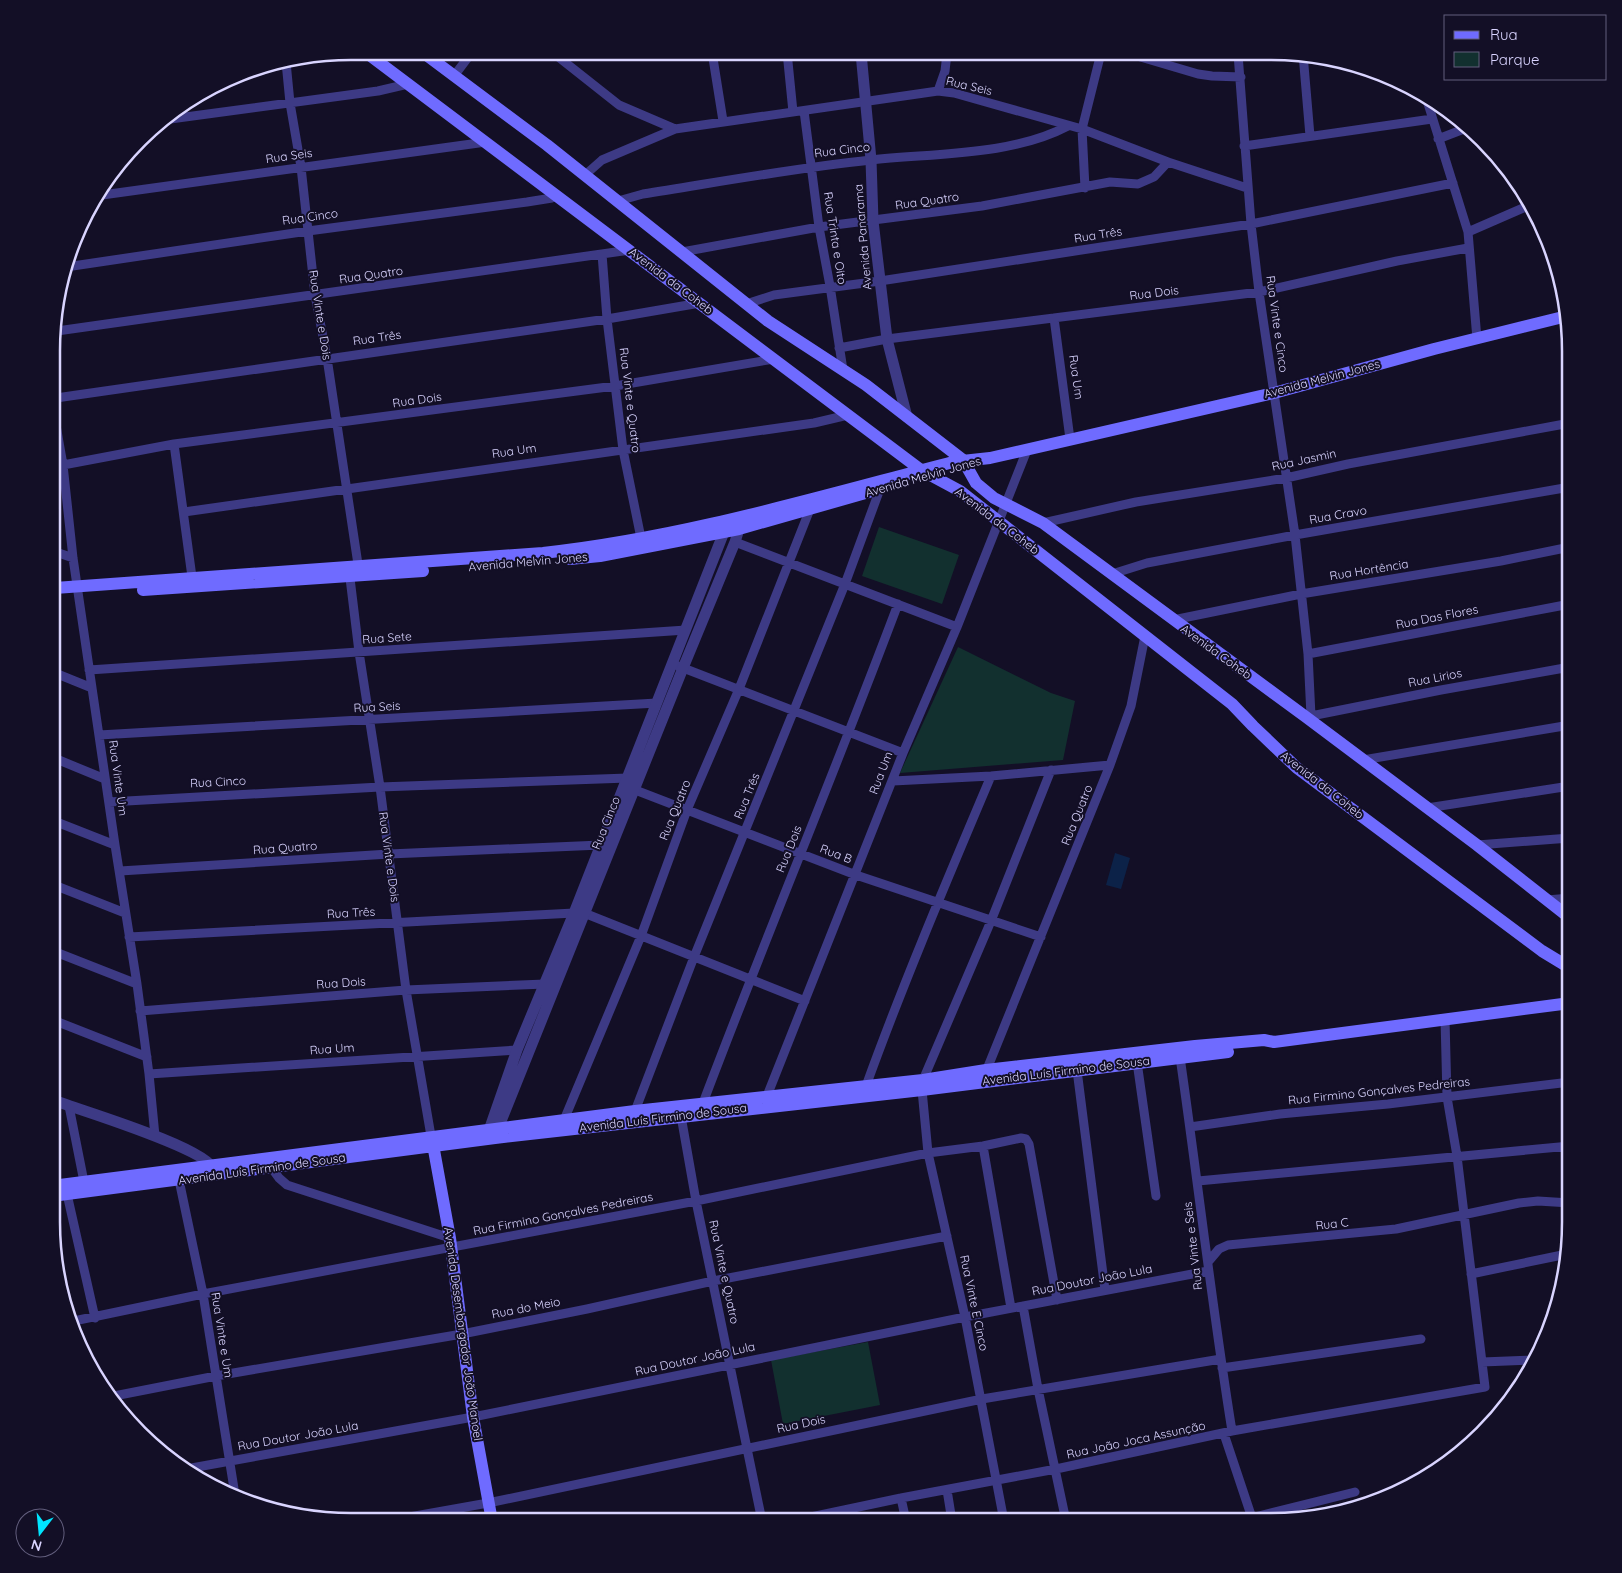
<svg xmlns="http://www.w3.org/2000/svg" width="1622" height="1573" font-family="Quicksand,sans-serif">
<style>
.green{fill:#12302f}
.water{fill:#0c2248}
.lines{fill:none;stroke-linecap:round;stroke-linejoin:round}
.minor{stroke:#3d3a85;stroke-width:9}
.tertiary{stroke:#3d3a85;stroke-width:11}
.secondary{stroke:#6f6bff;stroke-width:12}
.labels{text-anchor:middle;stroke-width:4;stroke-linejoin:round;paint-order:stroke}
.street-label{font-size:12px;fill:#d9d4ff;stroke:#130f26}
.rim{fill:none;stroke:#d9d4ff;stroke-width:2.5}
</style>
<rect width="100%" height="100%" fill="#130f26"/>
<path class="green" d="M879 527 959 555 942 604 862 576Z
M958 647 1051 693 1075 701 1063 760 900 773Z
M868 1342 880 1405 783 1424 771 1360Z"/>
<path class="water" d="M1115 853 1130 858 1121 889 1106 885Z"/>
<g class="lines">
<path class="minor" d="M552 52 619 105 675 129
M712 52 723 121
M787 52 793 112
M1127 53 1198 74 1212 76 1241 77
M1238 54 1251 224 1259 292 1295 535 1308 654 1311 716
M1303 54 1310 136
M286 62 290 103 301 167 315 295 327 358 359 571
M454 76 472 52
M938 91 945 71 947 53
M1425 94 1468 232 1477 339
M804 111 819 227 830 286 843 370
M163 120 378 91 408 84
M1438 139 1464 129
M1244 146 1432 119
M585 175 602 160 675 129 938 91 954 93 1082 129 1168 162 1247 188
M1085 188 1082 129 1101 53
M95 196 486 142
M618 201 643 194C719 182 795 168 871 160 935 153 1011 156 1068 126
M1468 232 1530 205
M682 252 819 227 982 206 1110 182 1138 184 1154 177 1168 162
M602 254 607 319 623 450 642 543
M66 267 308 231 527 202 552 198 556 195
M746 304 774 295 880 281 1251 224 1453 183
M1054 318 1070 439
M57 331 630 250
M839 348 887 339 1259 292 1397 261 1468 248
M56 398 607 319 700 303
M56 425 63 465 73 558 115 845 137 984 149 1074 155 1136
M174 444 192 577
M56 462 63 465 174 444 615 386 774 359
M184 512 814 423 848 415
M1043 523 1136 502 1286 478 1348 464 1570 423
M735 542 957 627
M56 552 73 558
M349 570 359 652 380 787 406 990 431 1136
M1112 574 1147 563 1295 535 1570 487
M1173 620 1301 594 1501 561 1570 547
M1308 654 1570 604
M678 666 903 753
M89 670 686 630
M55 673 92 688
M1306 717 1441 690 1570 667
M99 735 657 703
M54 758 105 779
M1363 760 1570 725
M893 781 991 776 1110 765
M630 788 856 875 1041 937
M109 802 380 787 628 778
M1427 808 1570 786
M54 821 115 845
M1477 845 1570 838
M120 871 389 854 601 845
M54 885 125 913
M1547 900 1570 898
M584 913 805 1001
M129 937 574 913
M53 951 137 984
M140 1011 406 990 545 984
M53 1020 147 1057
M1180 1057C1198 1182 1212 1307 1232 1431
M1137 1062 1156 1196
M1077 1070 1105 1290
M149 1074 517 1050
M985 1074 1110 765 1131 706 1145 636
M923 1080 991 921 1051 770
M866 1086C904 981 948 878 991 776
M922 1090 928 1153 965 1317 1004 1521
M765 1101 903 753 957 627 1027 450
M703 1103C766 936 835 772 898 604
M69 1106 85 1187
M635 1111 694 957 845 584 880 489
M681 1116 696 1201 762 1521
M564 1120 641 936 687 810 739 689 810 509
M1190 1127 1280 1114 1388 1104 1570 1082
M983 1146 1011 1308
M1567 1146 1570 1159
M271 1167 279 1178 287 1185 450 1238
M179 1180 203 1294 235 1495
M1198 1181 1570 1146
M67 1194 95 1318
M1208 1262 1219 1249 1228 1245 1396 1229 1519 1203 1538 1201 1570 1203
M1471 1274 1567 1254
M1023 1306 1038 1389 1066 1521
M69 1322 203 1294 696 1201 928 1153 983 1146 1021 1138 1026 1139 1029 1144 1057 1300
M1482 1362 1533 1360 1538 1358
M1222 1368 1421 1339
M109 1397 216 1376 462 1334 587 1309 713 1281 947 1236
M1224 1434 1253 1521
M186 1469 473 1417 965 1317 1208 1271
M947 1490 952 1521
M901 1498 906 1521
M856 1508 858 1521
M387 1521 488 1503 982 1399 1221 1359
M792 1521 901 1498 1056 1469 1232 1431 1485 1387 1457 1156 1447 1097 1445 1019
M1239 1521 1355 1492"/>
<path class="tertiary" d="M861 53 871 160 873 221 887 339 907 417
M53 1100C79 1110 208 1148 214 1170
M487 1136 517 1050 574 913 724 532V525
M495 1136 683 668 735 542 739 529 738 522"/>
<path class="secondary" d="M364 51 921 470 960 491 1232 704 1253 726 1297 768 1542 951 1570 968
M421 51 547 145 768 321 866 385 963 460 976 483 994 498 1043 523 1306 717 1477 845 1570 918
M570 559 600 556 739 529 869 492
M55 588 543 553C682 538 818 497 953 462L990 458 1274 393 1434 349 1567 316
M143 590 423 571
M432 1139 450 1238 473 1417 492 1521
M52 1186 635 1111 923 1080 986 1070 1195 1046 1264 1040 1274 1042 1570 1003
M52 1196 495 1138 922 1090 1228 1052"/>
</g>
<g class="labels">
<g class="street-label">
<text transform="translate(969 86) rotate(13)" y="4">Rua Seis</text>
<text transform="translate(842 150) rotate(-7)" y="4">Rua Cinco</text>
<text transform="translate(289 156) rotate(-8)" y="4">Rua Seis</text>
<text transform="translate(927 201) rotate(-8)" y="4">Rua Quatro</text>
<text transform="translate(310 217) rotate(-8)" y="4">Rua Cinco</text>
<text transform="translate(1098 235) rotate(-9)" y="4">Rua Três</text>
<text transform="translate(863 237) rotate(-95)" y="4">Avenida Panarama</text>
<text transform="translate(835 238) rotate(81)" y="4">Rua Trinta e Oito</text>
<text transform="translate(371 275) rotate(-8)" y="4">Rua Quatro</text>
<text transform="translate(671 281) rotate(37)" y="4">Avenida da Coheb</text>
<text transform="translate(1154 293) rotate(-7)" y="4">Rua Dois</text>
<text transform="translate(320 315) rotate(81)" y="4">Rua Vinte e Dois</text>
<text transform="translate(1277 324) rotate(82)" y="4">Rua Vinte e Cinco</text>
<text transform="translate(377 338) rotate(-8)" y="4">Rua Três</text>
<text transform="translate(1076 377) rotate(82)" y="4">Rua Um</text>
<text transform="translate(1322 379) rotate(-15)" y="4">Avenida Melvin Jones</text>
<text transform="translate(417 400) rotate(-8)" y="4">Rua Dois</text>
<text transform="translate(630 400) rotate(83)" y="4">Rua Vinte e Quatro</text>
<text transform="translate(514 451) rotate(-8)" y="4">Rua Um</text>
<text transform="translate(1304 460) rotate(-12)" y="4">Rua Jasmin</text>
<text transform="translate(923 477) rotate(-16)" y="4">Avenida Melvin Jones</text>
<text transform="translate(1338 515) rotate(-10)" y="4">Rua Cravo</text>
<text transform="translate(997 521) rotate(37)" y="4">Avenida da Coheb</text>
<text transform="translate(528 562) rotate(-5)" y="4">Avenida Melvin Jones</text>
<text transform="translate(1369 570) rotate(-9)" y="4">Rua Hortência</text>
<text transform="translate(1437 617) rotate(-11)" y="4">Rua Das Flores</text>
<text transform="translate(387 638) rotate(-4)" y="4">Rua Sete</text>
<text transform="translate(1216 652) rotate(36)" y="4">Avenida Coheb</text>
<text transform="translate(1435 678) rotate(-11)" y="4">Rua Lirios</text>
<text transform="translate(377 707) rotate(-3)" y="4">Rua Seis</text>
<text transform="translate(881 773) rotate(-69)" y="4">Rua Um</text>
<text transform="translate(118 778) rotate(82)" y="4">Rua Vinte Um</text>
<text transform="translate(218 782) rotate(-3)" y="4">Rua Cinco</text>
<text transform="translate(1322 785) rotate(38)" y="4">Avenida da Coheb</text>
<text transform="translate(747 796) rotate(-68)" y="4">Rua Três</text>
<text transform="translate(675 810) rotate(-68)" y="4">Rua Quatro</text>
<text transform="translate(1077 815) rotate(-68)" y="4">Rua Quatro</text>
<text transform="translate(606 823) rotate(-68)" y="4">Rua Cinco</text>
<text transform="translate(285 848) rotate(-4)" y="4">Rua Quatro</text>
<text transform="translate(789 849) rotate(-68)" y="4">Rua Dois</text>
<text transform="translate(836 854) rotate(21)" y="4">Rua B</text>
<text transform="translate(389 857) rotate(82)" y="4">Rua Vinte e Dois</text>
<text transform="translate(351 913) rotate(-3)" y="4">Rua Três</text>
<text transform="translate(341 983) rotate(-4)" y="4">Rua Dois</text>
<text transform="translate(332 1049) rotate(-4)" y="4">Rua Um</text>
<text transform="translate(1066 1071) rotate(-7)" y="4">Avenida Luís Firmino de Sousa</text>
<text transform="translate(1379 1091) rotate(-6)" y="4">Rua Firmino Gonçalves Pedreiras</text>
<text transform="translate(663 1118) rotate(-7)" y="4">Avenida Luís Firmino de Sousa</text>
<text transform="translate(262 1169) rotate(-8)" y="4">Avenida Luís Firmino de Sousa</text>
<text transform="translate(563 1214) rotate(-11)" y="4">Rua Firmino Gonçalves Pedreiras</text>
<text transform="translate(1332 1224) rotate(-6)" y="4">Rua C</text>
<text transform="translate(1193 1246) rotate(-97)" y="4">Rua Vinte e Seis</text>
<text transform="translate(724 1272) rotate(78)" y="4">Rua Vinte e Quatro</text>
<text transform="translate(1092 1280) rotate(-11)" y="4">Rua Doutor João Lula</text>
<text transform="translate(974 1303) rotate(78)" y="4">Rua Vinte E Cinco</text>
<text transform="translate(526 1308) rotate(-11)" y="4">Rua do Meio</text>
<text transform="translate(463 1334) rotate(82)" y="4">Avenida Desembargador João Manoel</text>
<text transform="translate(222 1335) rotate(81)" y="4">Rua Vinte e Um</text>
<text transform="translate(695 1359) rotate(-12)" y="4">Rua Doutor João Lula</text>
<text transform="translate(801 1424) rotate(-12)" y="4">Rua Dois</text>
<text transform="translate(298 1436) rotate(-10)" y="4">Rua Doutor João Lula</text>
<text transform="translate(1136 1440) rotate(-12)" y="4">Rua João Joca Assunção</text>
</g>
</g>
<path d="M0 0H1622V1573H0ZM351 60H1271A291 291 0 0 1 1562 351V1222A291 291 0 0 1 1271 1513H351A291 291 0 0 1 60 1222V351A291 291 0 0 1 351 60Z" fill="#130f26" fill-rule="evenodd"/>
<path class="rim" d="M351 60H1271A291 291 0 0 1 1562 351V1222A291 291 0 0 1 1271 1513H351A291 291 0 0 1 60 1222V351A291 291 0 0 1 351 60Z"/>
<rect x="1444" y="15" width="162" height="65" fill="#130f26" stroke="#625e7d"/>
<rect x="1454" y="31" width="25" height="8" fill="#6f6bff" stroke="#625e7d"/>
<text x="1490" y="40" font-size="15" fill="#d9d4ff">Rua</text>
<rect x="1454" y="52" width="25" height="15" fill="#12302f" stroke="#625e7d"/>
<text x="1490" y="65" font-size="15" fill="#d9d4ff">Parque</text>
<g transform="translate(40 1533) rotate(196)"><circle r="24" fill="#130f26" stroke="#625e7d"/>
<path d="M0-4L9 19L0 12L-9 19Z" fill="#00e5ff"/>
<text y="-8" font-size="14" font-weight="bold" text-anchor="middle" fill="#d9d4ff">N</text>
</g>
</svg>
